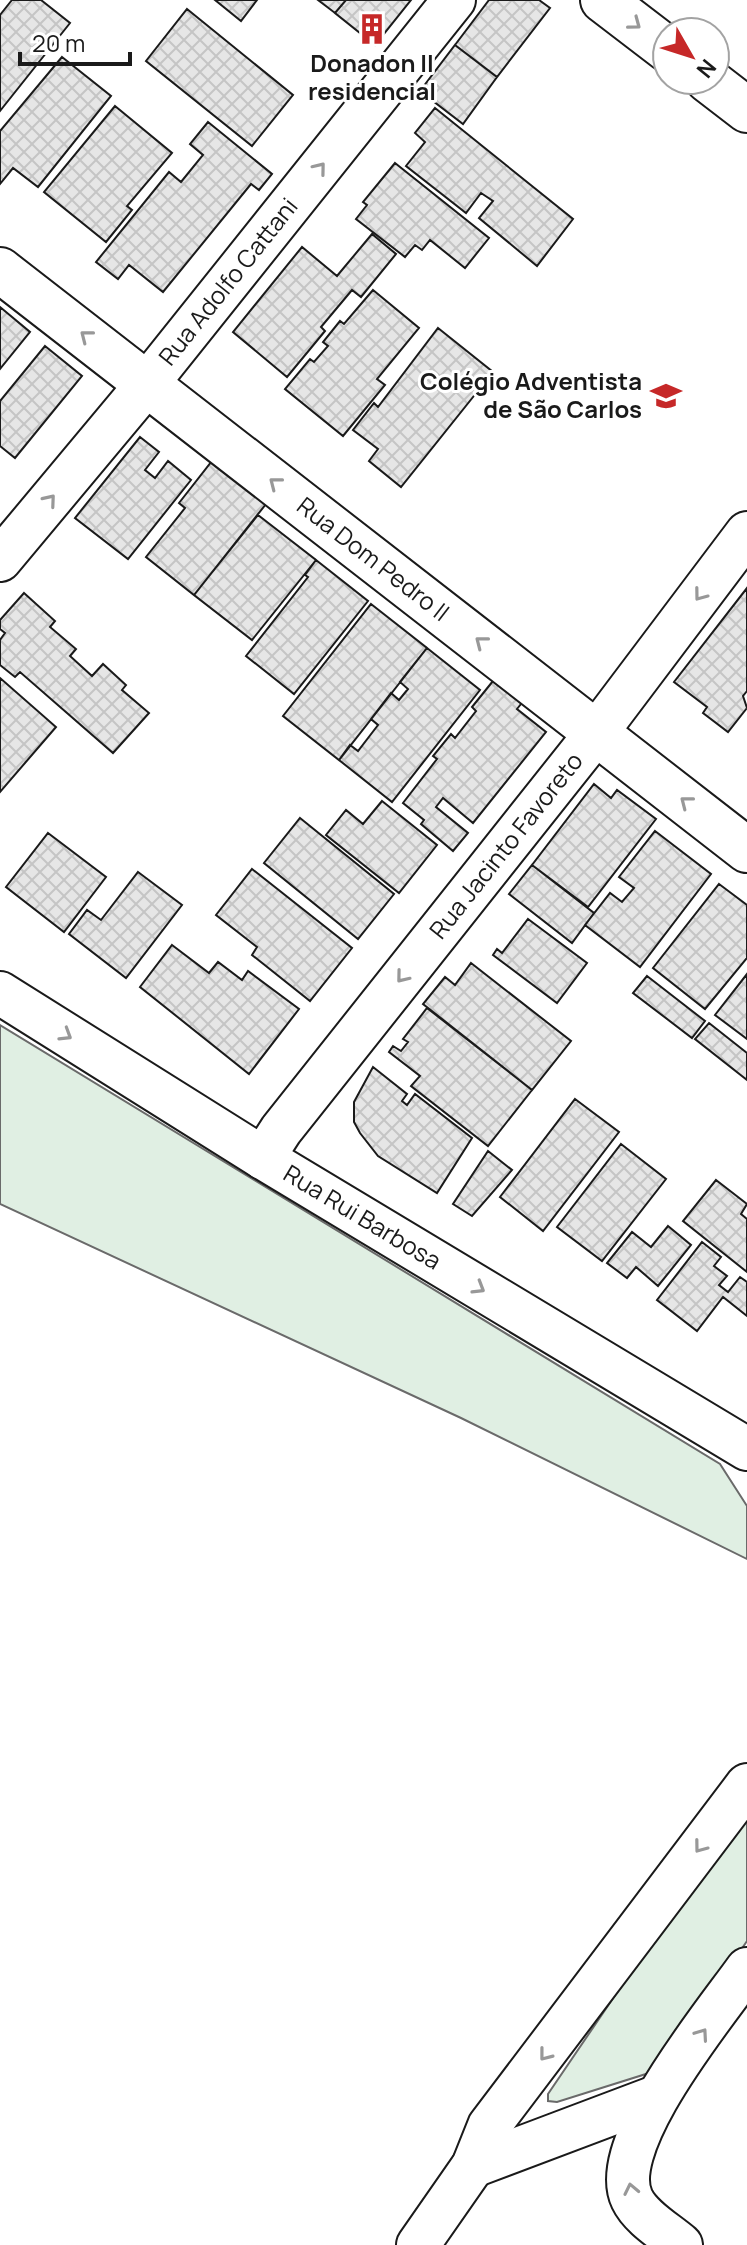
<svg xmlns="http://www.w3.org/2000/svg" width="747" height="2245" font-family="Manrope,sans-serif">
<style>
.green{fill:#e0efe3;stroke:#6a6a6a;stroke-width:2}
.building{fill:url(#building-cross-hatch);stroke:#1a1a1a;stroke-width:2}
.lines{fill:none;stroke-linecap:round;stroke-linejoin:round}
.minor-casing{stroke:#1a1a1a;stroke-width:46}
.major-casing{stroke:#1a1a1a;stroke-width:48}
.minor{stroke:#fff;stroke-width:42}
.major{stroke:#fff;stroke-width:44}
.oneway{stroke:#989898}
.labels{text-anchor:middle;stroke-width:6;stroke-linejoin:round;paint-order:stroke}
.poi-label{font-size:24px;font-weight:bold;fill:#1a1a1a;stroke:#fff}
.street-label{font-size:24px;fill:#1a1a1a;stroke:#fff}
</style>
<defs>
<pattern id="building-cross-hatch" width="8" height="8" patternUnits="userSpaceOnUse" patternTransform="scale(2)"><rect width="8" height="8" fill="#e6e6e6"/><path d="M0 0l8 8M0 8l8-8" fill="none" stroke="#c5c5c5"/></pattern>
</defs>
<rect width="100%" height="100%" fill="#fff"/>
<path class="green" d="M0 1025 720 1464 747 1506V1559L461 1418 0 1204Z
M747 1801V1941L671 2053 649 2073 557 2102 548 2101V2094Z"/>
<path class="building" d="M12 0H41L70 23 0 111V15Z
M215 0H257L241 21Z
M318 0H346L335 13Z
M346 0H411L375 45 335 13Z
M489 0H539L550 8 497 77 455 45Z
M187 9 293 95 252 146 146 61Z
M455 45 497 77 463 124 420 91Z
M62 57 111 96 38 187 13 168 0 184V131Z
M115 106 172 153 127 206 132 210 106 242 44 192Z
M435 108 573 219 537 266 479 218 493 201 481 193 466 213 406 166 425 142 415 133Z
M208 122 272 174 259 190 251 184 163 292 129 265 118 279 96 262 169 172 181 182 203 155 190 144Z
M395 163 489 238 465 268 430 240 422 250 415 245 405 257 356 219 367 205 363 202Z
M372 234 396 254 361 297 352 290 321 327 325 331 287 377 233 332 302 247 337 276Z
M373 290 419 328 377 379 385 385 343 436 285 389 310 359 314 362 328 346 323 342 340 321 344 324Z
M0 307 30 332 0 369Z
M438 328 493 372 401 487 369 461 378 449 353 430 374 403 378 407Z
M45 346 82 376 15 458 0 446V401Z
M140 437 159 452 145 470 155 478 168 461 191 480 128 559 75 518Z
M212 461 266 504 194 595 146 557 185 508 179 503Z
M258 515 316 560 252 640 194 595Z
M316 560 368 601 294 694 246 656 308 577 305 575Z
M747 588V691L743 696 747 708 728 732 703 713 707 707 674 682Z
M24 593 55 621 50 627 76 649 70 656 92 676 103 664 126 685 122 690 149 713 113 753 20 672 15 677 0 665V640L5 633 0 629V620Z
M371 604 427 648 339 760 283 716Z
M427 648 480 690 392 802 339 760 350 745 358 751 378 725 371 719 391 693 399 700 408 689 400 682Z
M497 676 525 699 517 709 546 732 473 823 443 798 436 807 468 833 453 851 421 824 424 820 403 803 437 759 433 756 451 734 455 738 476 711 472 707Z
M0 678 56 727 0 792Z
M594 784 611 798 617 790 656 819 588 907 532 865Z
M382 801 437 845 399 893 326 835 346 810 363 824Z
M300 818 394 894 358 939 264 863Z
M655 831 711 874 640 967 585 925 610 893 622 902 634 888 619 877Z
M48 833 106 877 64 932 6 887Z
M532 865 594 913 572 943 509 894Z
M252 869 352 948 310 1001 252 955 257 947 216 915Z
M138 872 182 905 126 978 69 934 87 910 101 920Z
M719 884 747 905V958L705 1009 653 968Z
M528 919 587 963 557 1003 493 955 497 949 502 953Z
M172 945 209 973 218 962 242 980 248 971 299 1009 249 1074 140 987Z
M471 963 571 1041 532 1090 423 1004 445 977 455 985Z
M747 974V1039L715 1015Z
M647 976 705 1021 692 1038 633 993Z
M427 1008 532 1090 488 1146 411 1086 420 1076 389 1052 393 1046 401 1051 408 1042 403 1039Z
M709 1023 747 1053V1080L695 1039Z
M373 1067 407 1094 402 1101 407 1105 415 1094 472 1138 437 1193 378 1156 360 1133 354 1122V1102Z
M575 1099 619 1132 543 1231 500 1197Z
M621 1144 666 1179 602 1261 557 1227Z
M488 1151 512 1170 472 1216 453 1204Z
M716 1180 747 1204 741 1214 747 1219V1272L683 1221Z
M668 1226 691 1245 658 1286 636 1267 627 1278 607 1263 632 1232 651 1247Z
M702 1242 721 1257 714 1266 727 1276 719 1285 728 1292 740 1277 747 1282V1316L723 1297 697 1331 657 1300Z"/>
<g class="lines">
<defs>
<g id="minor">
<path id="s1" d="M0 560 147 384 454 0"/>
<path id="s2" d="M0 993 263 1158 747 1449"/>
<path id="s3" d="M263 1158 281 1130 597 732 747 533"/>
<path d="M473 2166 656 2097"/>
<path d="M418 2245 473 2166 489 2126 747 1785"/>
<path d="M681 2245C666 2232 641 2218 632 2199 606 2145 715 2014 747 1969"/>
</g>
<g id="major">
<path d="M603 0 667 49"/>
<path d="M708 80 747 110"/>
<path id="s4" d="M0 270 747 850"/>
</g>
</defs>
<use href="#minor" class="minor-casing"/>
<use href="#major" class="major-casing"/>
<use href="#minor" class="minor"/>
<use href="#major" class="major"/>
</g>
<defs><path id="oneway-chevron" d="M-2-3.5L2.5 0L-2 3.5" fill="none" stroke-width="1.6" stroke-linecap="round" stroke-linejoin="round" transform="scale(2)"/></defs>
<g class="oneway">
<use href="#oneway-chevron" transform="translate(635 24) rotate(37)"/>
<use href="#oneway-chevron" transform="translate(320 168) rotate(-51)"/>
<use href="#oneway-chevron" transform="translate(86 336) rotate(-142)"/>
<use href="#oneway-chevron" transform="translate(275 483) rotate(-142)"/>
<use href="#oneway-chevron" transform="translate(50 500) rotate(-50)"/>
<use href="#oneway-chevron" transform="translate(700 595) rotate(127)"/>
<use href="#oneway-chevron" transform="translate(481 642) rotate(-142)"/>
<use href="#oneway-chevron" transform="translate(686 802) rotate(-142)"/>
<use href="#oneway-chevron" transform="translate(402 977) rotate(129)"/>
<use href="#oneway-chevron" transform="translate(66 1035) rotate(32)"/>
<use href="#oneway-chevron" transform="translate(479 1288) rotate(31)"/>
<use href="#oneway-chevron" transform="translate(700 1847) rotate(127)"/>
<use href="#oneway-chevron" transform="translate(702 2034) rotate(-55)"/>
<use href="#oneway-chevron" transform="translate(545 2055) rotate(128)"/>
<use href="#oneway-chevron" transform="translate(631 2189) rotate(-102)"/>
</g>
<defs>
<symbol id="building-bare" viewBox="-9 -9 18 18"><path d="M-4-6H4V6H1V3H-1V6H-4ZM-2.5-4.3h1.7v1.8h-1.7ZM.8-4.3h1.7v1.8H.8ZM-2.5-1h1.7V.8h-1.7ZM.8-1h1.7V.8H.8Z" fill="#c62828" stroke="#fff" stroke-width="2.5" paint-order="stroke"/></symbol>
<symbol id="school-bare" viewBox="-9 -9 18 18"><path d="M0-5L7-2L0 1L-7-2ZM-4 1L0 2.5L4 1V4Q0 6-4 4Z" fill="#c62828" stroke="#fff" stroke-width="2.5" paint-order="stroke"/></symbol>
</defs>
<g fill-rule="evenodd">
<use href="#building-bare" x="350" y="7" width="44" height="44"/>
<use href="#school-bare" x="644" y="374" width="44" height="44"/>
</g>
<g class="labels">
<g class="poi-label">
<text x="372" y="72">Donadon II<tspan x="372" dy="28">residencial</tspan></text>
<text x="642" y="390" text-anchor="end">Colégio Adventista<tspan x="642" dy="28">de São Carlos</tspan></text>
</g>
<g class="street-label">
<text dy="8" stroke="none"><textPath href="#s1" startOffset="360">Rua Adolfo Cattani</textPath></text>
<text dy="8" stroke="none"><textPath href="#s4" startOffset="472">Rua Dom Pedro II</textPath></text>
<text dy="8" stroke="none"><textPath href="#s3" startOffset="396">Rua Jacinto Favoreto</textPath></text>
<text dy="8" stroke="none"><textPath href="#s2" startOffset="426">Rua Rui Barbosa</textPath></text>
</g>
</g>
<g transform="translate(691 56) rotate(129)"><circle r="38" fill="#ffffff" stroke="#a3a3a3" stroke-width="2"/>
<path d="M0-6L14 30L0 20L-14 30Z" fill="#c62828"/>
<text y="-12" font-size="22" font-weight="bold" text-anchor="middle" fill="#1a1a1a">N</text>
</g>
<path d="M20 52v12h110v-12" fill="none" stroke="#1a1a1a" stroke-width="4"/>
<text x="32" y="52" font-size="24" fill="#1a1a1a" stroke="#ffffff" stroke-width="6" paint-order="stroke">20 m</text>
</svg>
